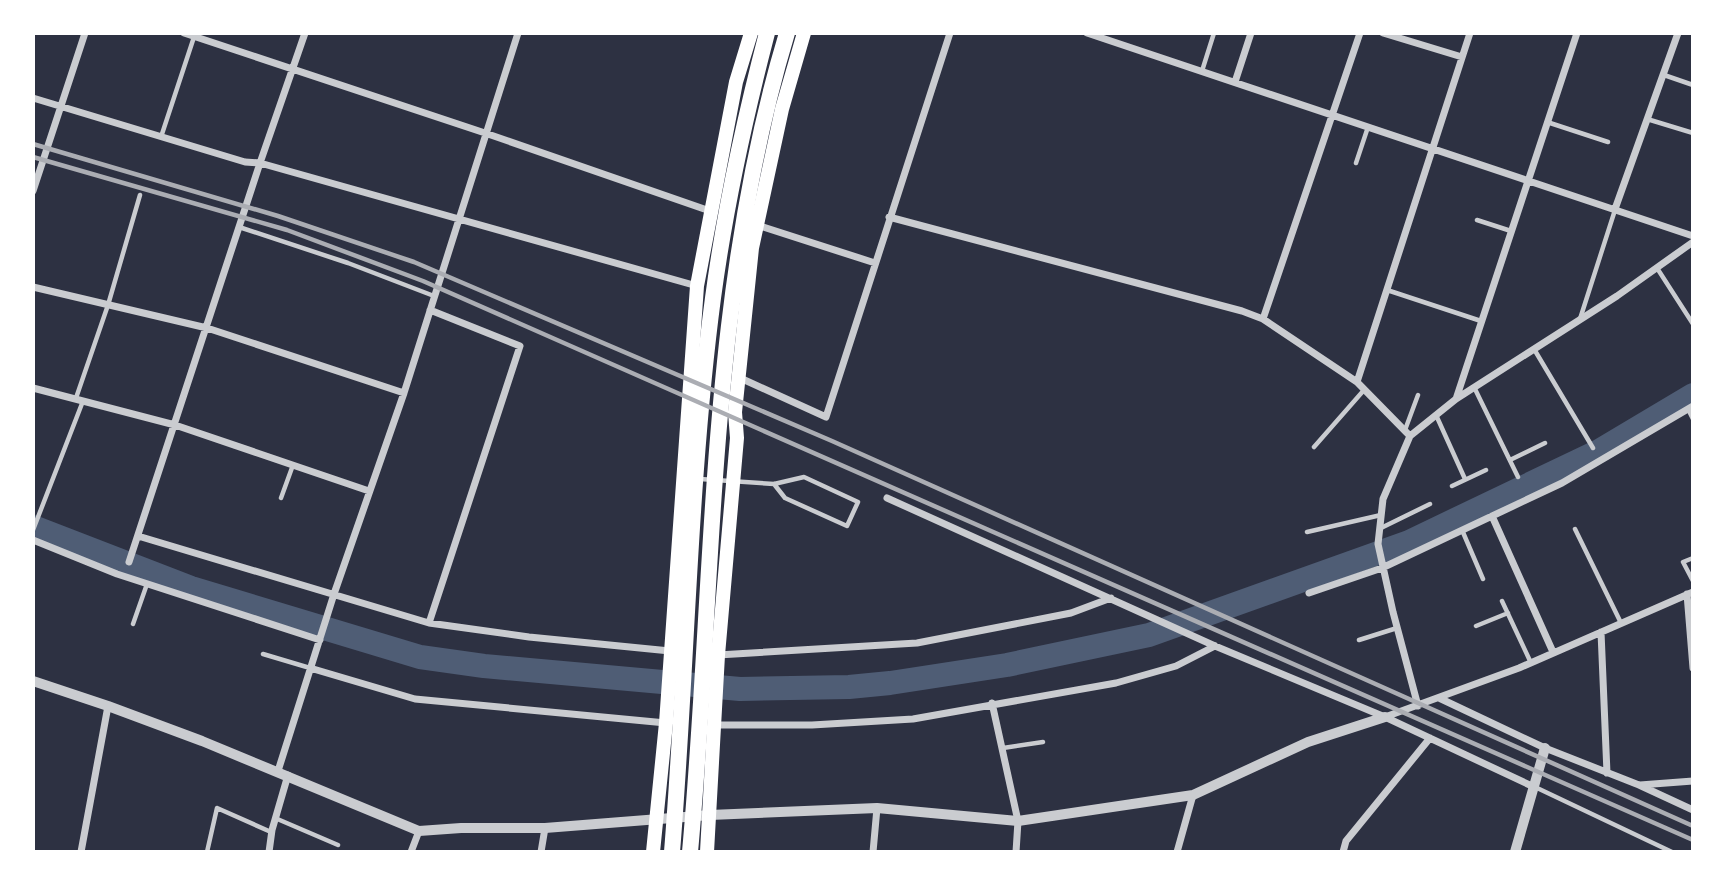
<svg xmlns="http://www.w3.org/2000/svg" width="1726" height="885" font-family="'Exo 2',sans-serif">
<style>
.lines{fill:none;stroke-linecap:round;stroke-linejoin:round}
.river{stroke:#4f5d75;stroke-width:24}
.service{stroke:#caccd0;stroke-width:4.5}
.minor{stroke:#caccd0;stroke-width:7}
.tertiary{stroke:#caccd0;stroke-width:10}
.trunk{stroke:#fff;stroke-width:14}
.motorway{stroke:#fff;stroke-width:16}
.rail{stroke:#abadb3;stroke-width:4.5}
</style>
<rect width="100%" height="100%" fill="#2d3142"/>
<g class="lines">
<path class="river" d="M33 527 191 588 420 657 484 666 740 689 849 687 890 683 1007 665 1149 635 1409 542 1599 451 1693 395"/>
<path class="service" d="M1202 71 1214 33
M1664 75 1693 85
M1647 119 1693 133
M1547 122 1608 142
M161 137 194 37
M1356 163 1368 127
M1477 220 1511 231
M239 227 348 263 434 296
M1657 268 1693 324
M1387 290 1481 321
M1580 319 1615 210
M1534 349 1593 448
M1474 387 1518 477
M76 398 108 305 140 195
M1688 409 1693 419
M1436 415 1465 479
M1405 430 1418 395
M1314 447 1364 390
M1510 460 1545 443
M700 479 774 484 804 477 858 502 847 526 785 498 774 484
M1452 486 1486 470
M281 498 293 465
M1381 528 1430 504
M1575 529 1621 623
M33 530 83 401
M1462 530 1483 579
M1307 532 1381 515
M1693 558 1683 562 1693 581
M1502 601 1531 663
M133 624 147 584
M1476 626 1508 613
M1359 640 1397 628
M263 654 310 668
M1003 748 1043 742
M1535 787 1672 852
M275 818 338 845
M207 852 217 808 271 832"/>
<path class="minor" d="M184 33 485 133 710 211
M1087 33 1693 236
M1383 33 1462 57
M1235 82 1251 33
M33 98 245 162 260 163 697 286
M33 191 85 33
M1615 209 1678 33
M889 217 1242 311 1263 319 1357 382 1410 436
M757 225 875 263
M33 287 207 328 404 393
M1263 319 1360 33
M738 377 826 417 950 33
M1357 382 1470 33
M33 388 175 425 369 491
M1456 399 1577 33
M887 498 1215 646 1385 717 1534 787
M1492 516 1553 652
M138 536 429 623 529 637 670 651
M33 540 117 574 320 640
M129 562 260 163 305 33
M1309 593 1382 568 1562 483 1693 406
M1687 594 1693 668
M429 623 520 346 430 310
M1601 632 1607 773
M718 655 917 643 1071 613 1111 598
M310 668 415 699 666 723
M1439 698 1545 748 1639 785 1693 810
M992 703 1018 821 1016 852
M1418 706 1393 612 1378 544 1383 499 1410 436 1456 399 1617 296 1693 242
M1385 717 1519 668 1693 592
M715 725H812L913 719 1116 683 1176 666 1215 646
M278 771 334 594 404 393 518 33
M1640 785 1693 781
M81 852 108 706
M269 852 272 830 288 775
M411 852 419 831
M541 852 545 828
M873 852 877 808
M1177 852 1193 795
M1343 852 1346 841 1430 738"/>
<path class="tertiary" d="M33 681 108 706 202 741 419 831 461 828H545L710 815 877 808 1018 821 1193 795 1308 742 1385 717
M1515 852 1545 748"/>
<path class="trunk" d="M653 852 666 723 697 286 736 82 751 33
M707 852 718 655 737 438 735 412 752 248 782 109 804 33"/>
<path class="motorway" d="M672 852C687 668 689 480 713 298 725 208 744 121 767 33
M690 852C715 579 707 298 787 33"/>
<path class="rail" d="M33 144 278 216 414 262 832 441 1693 826
M33 157 287 230 423 281 1693 840"/>
</g>
<rect width="1726" height="885" fill="none" stroke="#ffffff" stroke-width="70"/>
</svg>
